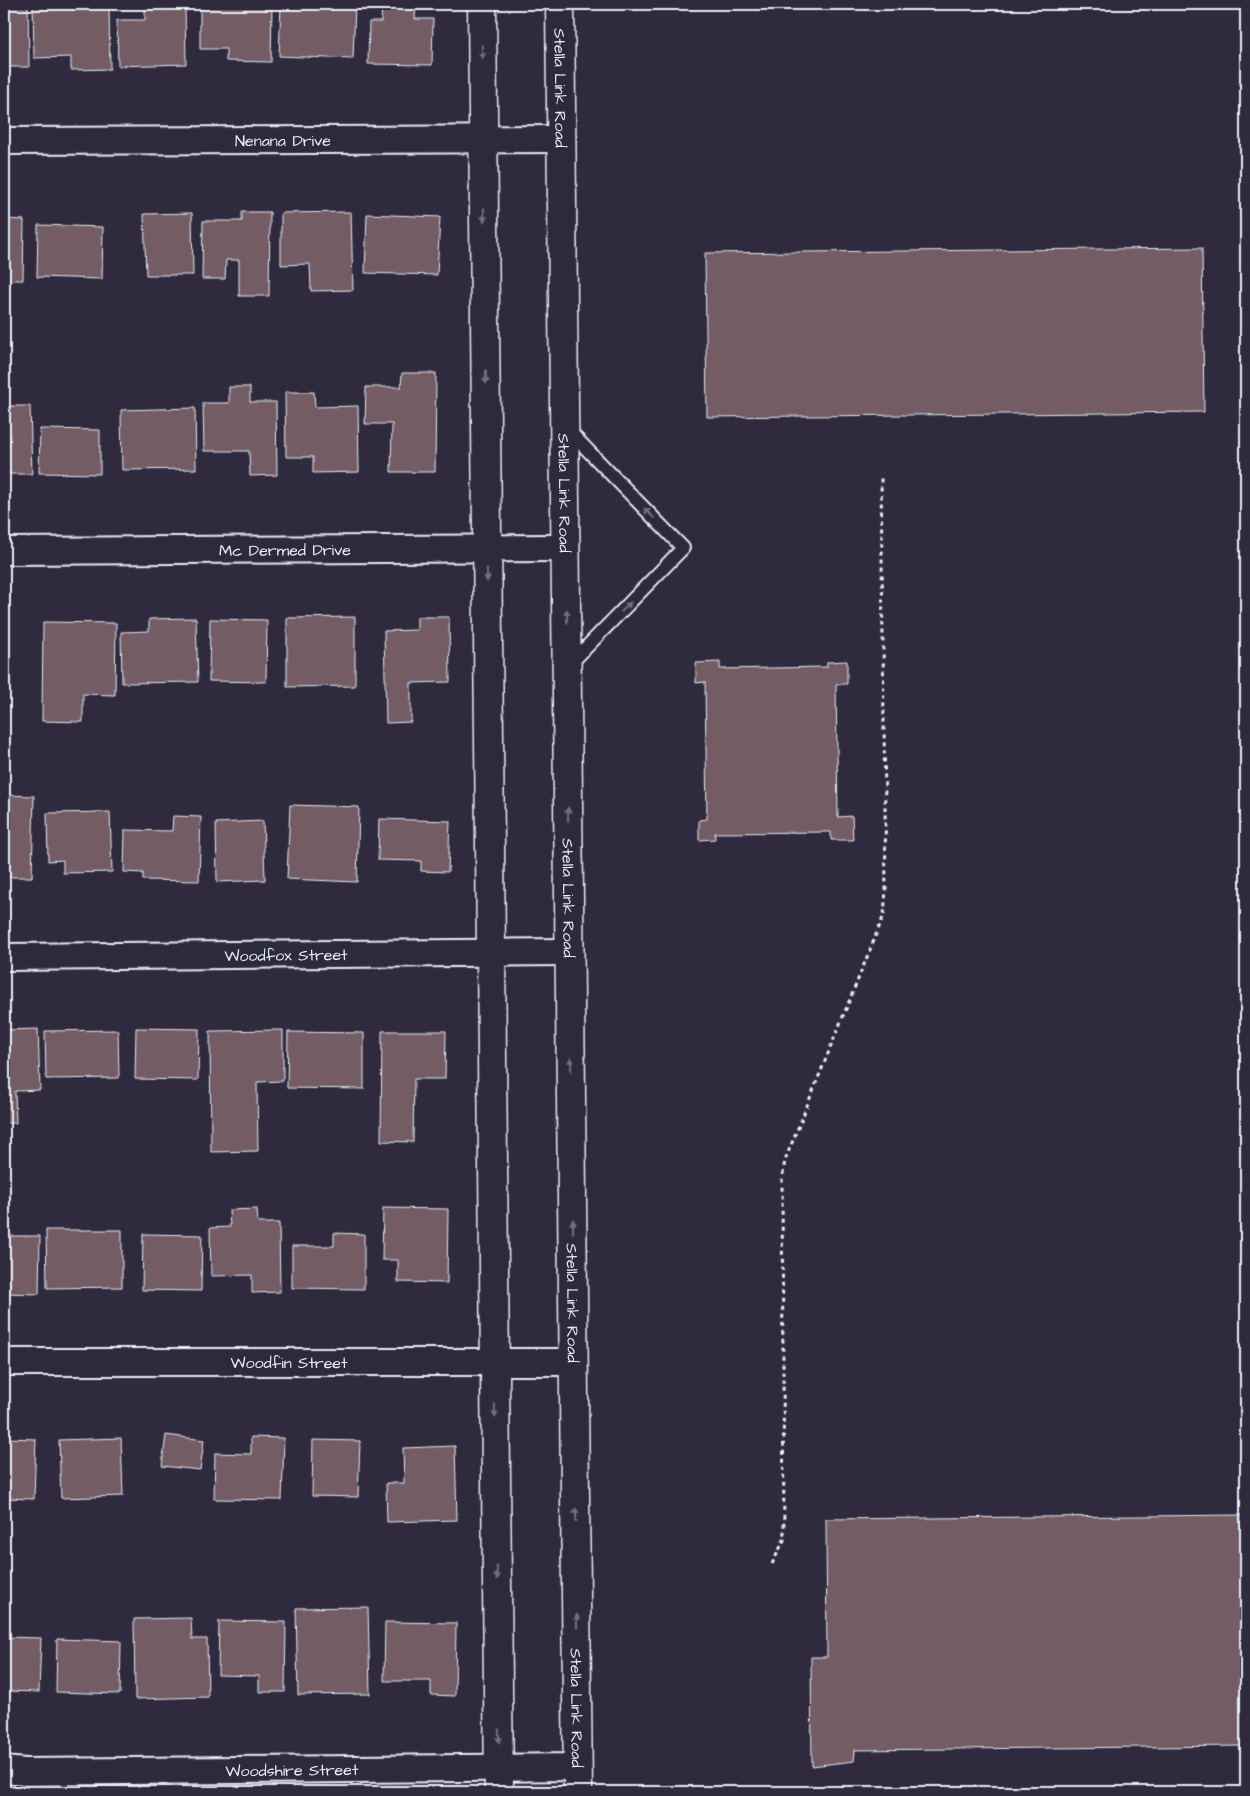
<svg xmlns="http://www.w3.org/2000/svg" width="1250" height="1796" font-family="'Architects Daughter',sans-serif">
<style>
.building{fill:#735c63;stroke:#e8f1f8}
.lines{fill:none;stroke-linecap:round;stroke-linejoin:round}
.service-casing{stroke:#e8f1f8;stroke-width:16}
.minor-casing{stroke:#e8f1f8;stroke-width:30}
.secondary-casing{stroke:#e8f1f8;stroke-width:31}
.path{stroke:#e8f1f8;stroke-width:3;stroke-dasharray:4 4;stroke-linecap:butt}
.service{stroke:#2f2a3d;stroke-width:12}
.minor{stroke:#2f2a3d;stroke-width:26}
.secondary{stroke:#2f2a3d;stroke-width:28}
.oneway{fill:#70707e}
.labels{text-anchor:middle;stroke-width:4.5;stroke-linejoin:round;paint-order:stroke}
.street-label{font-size:16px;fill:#e8f1f8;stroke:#2f2a3d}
</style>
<rect width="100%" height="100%" fill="#2f2a3d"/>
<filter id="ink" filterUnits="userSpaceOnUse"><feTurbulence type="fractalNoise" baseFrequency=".02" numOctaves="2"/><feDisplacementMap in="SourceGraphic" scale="10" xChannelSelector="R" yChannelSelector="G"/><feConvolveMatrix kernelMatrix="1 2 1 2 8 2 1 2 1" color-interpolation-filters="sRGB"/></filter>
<g filter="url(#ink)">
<path class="building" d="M4 4H28L29 67H4Z
M33 4H109L110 69 71 70V57L34 58Z
M145 4H185L186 64 118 66 117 20H145Z
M200 4H272L271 62 226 61V49H200Z
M281 4H355L353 59 279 56Z
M382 4H416L415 19H433L432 65 368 64 369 22H381Z
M242 212H270L269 296H239V260H226L225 279H202L203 221H242Z
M351 212 353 290 311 291 310 264 281 265V213Z
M192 213 193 275H146L144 214Z
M367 214 440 217 437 275 365 273Z
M4 219 24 220 23 280H4Z
M38 225 103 227 102 279 37 277Z
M1202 248 1204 412 707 417 705 253Z
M402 373H436L435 472H391L392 424H365L366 387H401Z
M229 387H250V402H276L277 475 250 476 249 451H204L203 403H229Z
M285 392H314L315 407 358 406 359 472 313 473V457H286Z
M4 406H30L32 474H4Z
M195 408 196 469 122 470 121 410Z
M40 429 100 430V474L39 473Z
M355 617V686L287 687V618Z
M417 617H449L450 682 411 683V722L386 723 384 631 417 630Z
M196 618 198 682 122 683 121 632 149 631V619Z
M210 619 267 620 266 682 209 681Z
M43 622 116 623 115 695 83 694V722L42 721Z
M847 661V684H836L838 817 852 816 853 840H831V832L715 833V839L699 840V820L707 819 705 682 696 683V663L720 662V669L827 667V662Z
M6 795 34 796 32 877H4Z
M290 805 359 807 357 882 287 879Z
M110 812 112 872 63 873V860L48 861 47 813Z
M173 816 201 817 199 881 143 880V873L124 872 125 830 172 831Z
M379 819 450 821 448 872 421 871V861L378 860Z
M263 821 265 880 217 882 216 823Z
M136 1028 199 1029 198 1080 135 1079Z
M38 1029 40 1090 15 1091 16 1123H4V1030Z
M118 1030 119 1078 46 1079 45 1031Z
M283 1030V1081L257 1082 258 1151 211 1152 210 1031Z
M382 1031H446L445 1079H414L413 1142 381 1141Z
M288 1032 364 1033V1089L287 1088Z
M383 1208 448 1209 447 1283 398 1282V1260H382Z
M257 1209 258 1223H279L280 1292 252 1293V1275L211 1276 210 1228 230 1227 229 1210Z
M46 1230H122V1287L47 1288Z
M334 1233 364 1234V1289L292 1288V1246H334Z
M143 1234 202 1235 201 1291 142 1290Z
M4 1236H40L39 1294 4 1293Z
M166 1435 204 1440 200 1470 162 1466Z
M251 1437 284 1438 282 1500 214 1499 215 1453 251 1454Z
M4 1438 36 1439 34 1499 4 1498Z
M121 1438 123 1496 61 1498 59 1440Z
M313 1440 360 1441 358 1497 312 1496Z
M455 1446 457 1520 387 1522 386 1483H404L403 1448Z
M1246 1515V1746L855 1750 854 1761 812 1766 811 1657H827L826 1519Z
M368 1607 370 1694 298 1695 296 1608Z
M191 1618 192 1639H207L208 1697 135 1699 134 1619Z
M219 1621 286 1622 285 1692H259V1676L218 1675Z
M385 1622 456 1623 455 1696 431 1695V1681H384Z
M4 1637 41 1638 39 1692 4 1691Z
M57 1639 121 1641 120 1694 56 1692Z"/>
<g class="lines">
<defs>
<path id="service" d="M567 429 683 548 569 665"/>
<g id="minor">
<path id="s1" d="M4 141 562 139"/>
<path id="s2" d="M4 551 566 548"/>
<path id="s3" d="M4 957 570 952"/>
<path id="s4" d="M4 1362H574"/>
<path id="s5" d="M4 1770 25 1772 578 1767"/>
</g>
<g id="secondary">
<path d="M482 4 499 1792"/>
<path id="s6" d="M560 4 578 1792"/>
</g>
</defs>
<use href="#service" class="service-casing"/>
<use href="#minor" class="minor-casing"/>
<use href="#secondary" class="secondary-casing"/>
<path class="path" d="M772 1564 784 1540 782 1181 785 1160 884 915 886 889 881 476"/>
<use href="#service" class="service"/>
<use href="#minor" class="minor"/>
<use href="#secondary" class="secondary"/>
</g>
<defs><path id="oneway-solid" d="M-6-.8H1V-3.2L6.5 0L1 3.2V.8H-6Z" transform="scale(1.25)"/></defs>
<g class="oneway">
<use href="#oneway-solid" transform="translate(482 52) rotate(89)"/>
<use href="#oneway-solid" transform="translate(484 215) rotate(89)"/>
<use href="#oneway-solid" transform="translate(486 377) rotate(89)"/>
<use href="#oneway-solid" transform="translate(649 513) rotate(-134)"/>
<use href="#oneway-solid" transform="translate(487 575) rotate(89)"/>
<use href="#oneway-solid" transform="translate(626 607) rotate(-46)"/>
<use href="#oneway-solid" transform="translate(567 616) rotate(-91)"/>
<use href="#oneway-solid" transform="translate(568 814) rotate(-91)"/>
<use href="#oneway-solid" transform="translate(571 1064) rotate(-91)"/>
<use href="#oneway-solid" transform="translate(573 1226) rotate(-91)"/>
<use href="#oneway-solid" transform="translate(495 1411) rotate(89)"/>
<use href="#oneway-solid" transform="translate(576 1515) rotate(-91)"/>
<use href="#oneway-solid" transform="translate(497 1573) rotate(89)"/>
<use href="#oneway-solid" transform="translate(577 1621) rotate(-90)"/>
<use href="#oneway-solid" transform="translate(499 1736) rotate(89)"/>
</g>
</g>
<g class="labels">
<g class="street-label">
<text dy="6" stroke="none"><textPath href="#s6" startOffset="84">Stella Link Road</textPath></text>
<text dy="6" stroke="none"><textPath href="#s1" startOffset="279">Nenana Drive</textPath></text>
<text dy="6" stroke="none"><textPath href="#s6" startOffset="489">Stella Link Road</textPath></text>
<text dy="6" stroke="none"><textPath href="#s2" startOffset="281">Mc Dermed Drive</textPath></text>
<text dy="6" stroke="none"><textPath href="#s6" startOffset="894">Stella Link Road</textPath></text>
<text dy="6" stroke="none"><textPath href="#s3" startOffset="282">Woodfox Street</textPath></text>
<text dy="6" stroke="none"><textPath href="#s6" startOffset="1299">Stella Link Road</textPath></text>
<text dy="6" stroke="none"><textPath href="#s4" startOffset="285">Woodfin Street</textPath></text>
<text dy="6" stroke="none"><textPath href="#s6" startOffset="1704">Stella Link Road</textPath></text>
<text dy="6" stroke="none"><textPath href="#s5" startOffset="288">Woodshire Street</textPath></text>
</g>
</g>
<rect width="1250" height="1796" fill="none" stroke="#2f2a3d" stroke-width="20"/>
<rect x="10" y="10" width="1230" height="1776" fill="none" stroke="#e8f1f8" stroke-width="2" filter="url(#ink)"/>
</svg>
